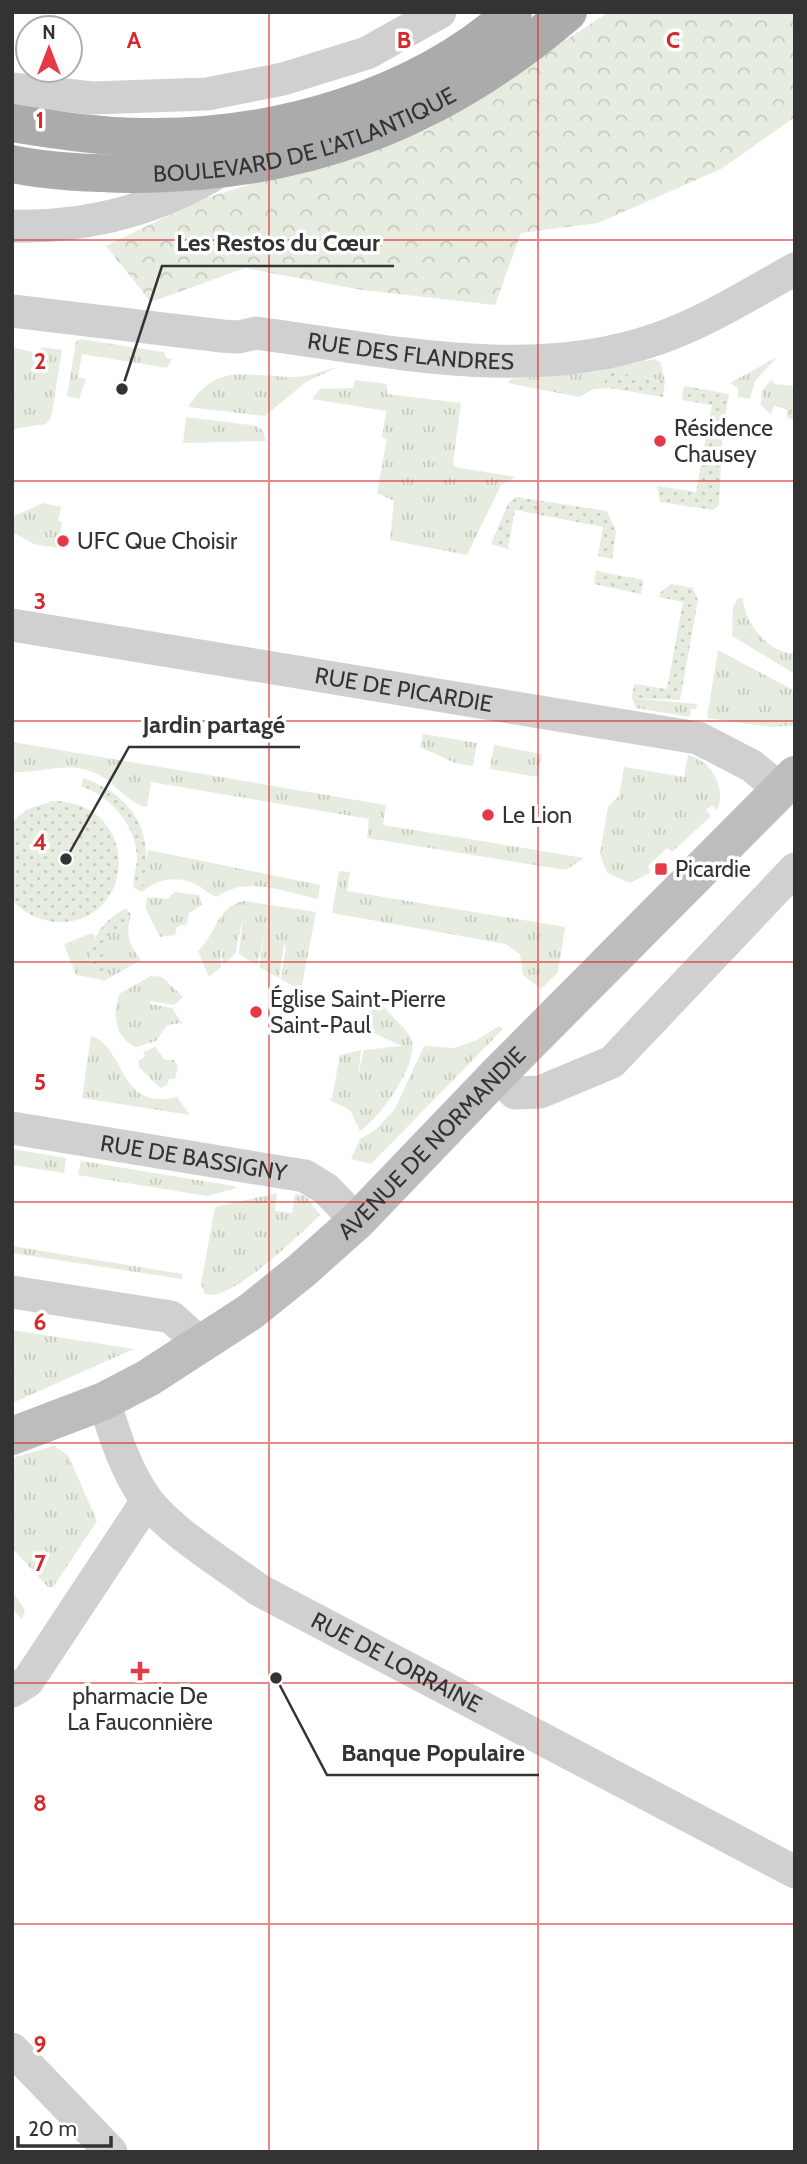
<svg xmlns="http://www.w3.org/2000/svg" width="807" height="2164" font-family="Cabin,sans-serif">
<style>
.grass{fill:url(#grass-tufts)}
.forest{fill:url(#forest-crowns)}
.garden{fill:url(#garden-dots)}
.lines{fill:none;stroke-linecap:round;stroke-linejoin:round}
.street{stroke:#d0d0d0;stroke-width:33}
.secondary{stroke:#bdbdbd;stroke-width:38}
.primary{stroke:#ababab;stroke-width:38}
.grid{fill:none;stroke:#d62828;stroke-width:2;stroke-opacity:0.55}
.poi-dot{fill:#e63946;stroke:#fff;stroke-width:2.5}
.labels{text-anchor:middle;stroke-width:7;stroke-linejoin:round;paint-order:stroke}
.street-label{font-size:23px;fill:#333;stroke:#fff}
.poi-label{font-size:23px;fill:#333;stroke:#fff;text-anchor:start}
.grid-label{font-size:23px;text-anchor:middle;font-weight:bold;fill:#d62828;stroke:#fff;stroke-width:7;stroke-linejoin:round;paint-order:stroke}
.leader{fill:none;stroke:#333;stroke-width:2.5}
.callout-dot{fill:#333;stroke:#fff;stroke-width:2.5}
.callout-label{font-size:24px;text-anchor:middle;font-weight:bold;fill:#333;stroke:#fff;stroke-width:7;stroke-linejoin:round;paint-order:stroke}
</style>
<defs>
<pattern id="grass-tufts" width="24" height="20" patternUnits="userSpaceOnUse" patternTransform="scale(1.75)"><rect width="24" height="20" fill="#e6ecdf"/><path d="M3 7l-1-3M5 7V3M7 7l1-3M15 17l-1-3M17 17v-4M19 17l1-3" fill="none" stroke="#c6cbc0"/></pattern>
<pattern id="forest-crowns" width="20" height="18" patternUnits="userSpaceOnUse" patternTransform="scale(1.75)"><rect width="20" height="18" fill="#e6ecdf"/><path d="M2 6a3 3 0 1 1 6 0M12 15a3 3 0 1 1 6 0" fill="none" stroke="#c6cbc0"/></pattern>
<pattern id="garden-dots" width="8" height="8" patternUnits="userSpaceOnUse" patternTransform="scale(1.75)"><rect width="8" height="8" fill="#e6ecdf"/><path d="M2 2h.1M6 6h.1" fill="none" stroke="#c6cbc0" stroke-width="1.8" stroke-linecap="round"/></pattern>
</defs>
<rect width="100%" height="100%" fill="#fff"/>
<path class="grass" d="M80 339 164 352 166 358 172 359 167 368 82 354 78 377 86 379 79 399 67 396 76 342Z
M12 347 40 354 41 347 62 350 51 418 46 424 12 429Z
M777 357 755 381 750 399 738 397V388L730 383Z
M655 359 660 362 665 381 612 372 605 377V383L610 388 594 389 579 397 508 383 511 379 594 372Z
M338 367 306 382 265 416 188 407C216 362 245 376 290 377 306 378 322 371 338 367Z
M355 380 387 384V394L461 403 453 462 455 467 516 477 501 485 467 555 390 540 394 501 377 493 387 439 382 438 386 411 312 399 320 389 353 388Z
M771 380 775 384 795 386V420L787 418V409L774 406 771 414 761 405 762 391Z
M186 417 257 426 263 431 266 441 183 443Z
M43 503 61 507 58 521 62 522 58 548 34 544 12 532V517Z
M743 597C742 620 770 656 795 653V674L732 636 733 607 737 599Z
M718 650 795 691V725L772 727 707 718Z
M632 698 697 704 696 709H691L690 717 636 708Z
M423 734 477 743 473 766 455 763 420 747Z
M12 742 386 805 383 825 584 858 566 870 367 838 369 819 151 782 147 807C126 803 114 780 93 772 63 761 40 774 12 772Z
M494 745 542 754 538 777 490 769Z
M688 755C711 760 727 788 717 810L712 805 706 810 711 816 672 852 667 848 648 866 651 872 630 883 607 873 600 854 608 806 619 796 624 767 684 777Z
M148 850 320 885 318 899C286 892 246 875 217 897 210 895 206 890 199 886 181 875 158 878 142 892Z
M339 871 350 872 347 891 565 927 558 972 541 989 523 975 520 954 506 944 332 913Z
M175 892 199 895 202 905 189 913 187 924 177 927 175 935 160 937 146 909 147 897 167 899Z
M244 901 316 912 301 990 281 979 286 945H284L279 978 259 967 265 932 257 965 239 954 243 917 235 954 223 965 221 946V967L209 977 198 951C217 933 216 907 244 901Z
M131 915C125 933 129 946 141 960L102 982 109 936Z
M92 933 95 936 92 954 98 979 76 975 64 944Z
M151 976 162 977 183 997 174 1005 150 1001V1004L172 1008 182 1023 167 1025 156 1041 136 1047C114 1037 113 1015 119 994Z
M378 997C385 1013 409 1029 412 1041 418 1065 379 1119 360 1131L350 1110 329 1100 332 1098 340 1055 361 1050 358 1076 364 1050 402 1046 365 1029 371 999Z
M499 1026 503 1029 371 1164 351 1159 360 1139 374 1131 395 1109 424 1046 455 1048 477 1040Z
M91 1036C126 1046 117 1112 177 1097L190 1115 82 1098Z
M155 1047 165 1060H174L178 1066 175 1079H169L167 1085 160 1088 139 1067V1061L145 1056 143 1052Z
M12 1149 66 1158 64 1173 12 1165Z
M81 1161 234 1186 237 1188 207 1196 78 1175Z
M277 1193 275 1211 292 1213 295 1194 306 1196 320 1215C301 1233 230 1304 205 1294L201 1284 215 1207Z
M12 1246 182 1274V1279L12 1253Z
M12 1330 134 1349 12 1403Z
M54 1446 68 1455 97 1521 53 1587H48L12 1548V1458Z
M12 1591 25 1610 22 1619 12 1608Z"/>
<path class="forest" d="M609 12H795V117L721 169 598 223 521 233 495 305 362 290 245 268 151 302 106 246 202 199 427 130Z"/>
<path class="garden" d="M612 372 665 381 663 397 610 388 605 383V377Z
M684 386 729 394 723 427 719 505 713 510 660 502 657 486 696 492 712 405 682 400Z
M516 497 607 511 616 531 612 559 598 556 603 527 515 510 508 549 491 544 508 504Z
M596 571 643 580 641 594 594 584Z
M671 584 693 588 698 600 680 700 632 698 634 684 667 689 683 602 659 597 661 592Z
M83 778C139 798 155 837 142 892L134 888C132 879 136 871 137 861 138 827 112 797 81 786Z
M52 801C144 801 137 927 55 922 38 920 24 913 12 900V822L26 810Z
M126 908 131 915 109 936 103 980 98 979C87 944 93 928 126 908Z"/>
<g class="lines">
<g class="street">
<path d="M12 89 92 98 207 94 283 79 367 53 440 12"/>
<path d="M12 226C88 228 156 210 220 171"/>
<path id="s1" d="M12 311 222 336 239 337 256 333C387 350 528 384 657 339 706 322 750 294 795 269"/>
<path id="s2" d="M12 625 698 738 752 766 781 790"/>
<path d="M497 1075 515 1093 540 1092 612 1062 795 869"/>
<path id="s3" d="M12 1128 305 1176 326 1189 357 1221"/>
<path d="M12 1292 171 1317 202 1345"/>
<path id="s4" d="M104 1401C115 1436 125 1469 146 1499 170 1532 226 1565 259 1590L795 1872"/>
<path d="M12 1691 28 1681 147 1501"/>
<path d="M12 2049 111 2152"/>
</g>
<path class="secondary" id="s5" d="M12 1436 104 1401 148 1378 250 1312 301 1271 357 1221 497 1075 795 775"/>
<g class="primary">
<path d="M12 123C56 130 100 137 145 137 273 139 417 99 513 12"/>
<path id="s6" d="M12 164C51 172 90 173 129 174 299 175 439 123 568 12"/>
</g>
</g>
<path class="grid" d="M269 12V2152M538 12V2152M12 240H795M12 481H795M12 721H795M12 962H795M12 1202H795M12 1443H795M12 1683H795M12 1924H795"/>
<g class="poi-dot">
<circle cx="660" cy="441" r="7"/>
<circle cx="63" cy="541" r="7"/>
<circle cx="488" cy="815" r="7"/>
<rect x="654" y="862" width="14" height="14" rx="3.5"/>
<circle cx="256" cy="1012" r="7"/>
<path d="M136.5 1660.5h7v7h7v7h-7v7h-7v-7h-7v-7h7z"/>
</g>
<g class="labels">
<g class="street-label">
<text dy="8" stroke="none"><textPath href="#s6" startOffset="299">BOULEVARD DE L'ATLANTIQUE</textPath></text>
<text dy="8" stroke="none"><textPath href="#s1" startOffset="402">RUE DES FLANDRES</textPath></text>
<text dy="8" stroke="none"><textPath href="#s2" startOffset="397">RUE DE PICARDIE</textPath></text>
<text dy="8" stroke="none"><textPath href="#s5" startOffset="518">AVENUE DE NORMANDIE</textPath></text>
<text dy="8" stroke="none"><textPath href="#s3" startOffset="184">RUE DE BASSIGNY</textPath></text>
<text dy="8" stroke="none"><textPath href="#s4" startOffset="408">RUE DE LORRAINE</textPath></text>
</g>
<g class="poi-label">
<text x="674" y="436">Résidence<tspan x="674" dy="26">Chausey</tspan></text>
<text x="77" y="549">UFC Que Choisir</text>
<text x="502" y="823">Le Lion</text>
<text x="675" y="877">Picardie</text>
<text x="270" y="1007">Église Saint-Pierre<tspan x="270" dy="26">Saint-Paul</tspan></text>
<text x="140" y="1704" text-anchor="middle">pharmacie De<tspan x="140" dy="26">La Fauconnière</tspan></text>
</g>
</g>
<g class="grid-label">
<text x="134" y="48">A</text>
<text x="404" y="48">B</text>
<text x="673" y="48">C</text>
<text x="40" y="128">1</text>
<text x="40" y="369">2</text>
<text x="40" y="609">3</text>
<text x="40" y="850">4</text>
<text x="40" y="1090">5</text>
<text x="40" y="1330">6</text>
<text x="40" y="1571">7</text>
<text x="40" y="1811">8</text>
<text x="40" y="2052">9</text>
</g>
<path class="leader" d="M122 389L162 266H394M66 859L129 747H300M276 1678L327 1775H539"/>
<g class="callout-dot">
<circle cx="122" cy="389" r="7"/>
<circle cx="66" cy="859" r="7"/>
<circle cx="276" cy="1678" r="7"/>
</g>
<g class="callout-label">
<text x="278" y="251">Les Restos du Cœur</text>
<text x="214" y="733">Jardin partagé</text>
<text x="433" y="1761">Banque Populaire</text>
</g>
<rect width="807" height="2164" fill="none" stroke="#333333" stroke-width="28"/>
<g transform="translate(49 49)"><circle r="33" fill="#ffffff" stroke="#adadad" stroke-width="2"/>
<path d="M0-5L12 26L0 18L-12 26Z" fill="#e63946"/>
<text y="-10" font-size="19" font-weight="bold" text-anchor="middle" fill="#333333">N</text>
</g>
<path d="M18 2136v10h93v-10" fill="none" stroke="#333333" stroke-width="3.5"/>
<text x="28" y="2136" font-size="21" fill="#333333" stroke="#ffffff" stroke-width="5" paint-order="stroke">20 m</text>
</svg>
